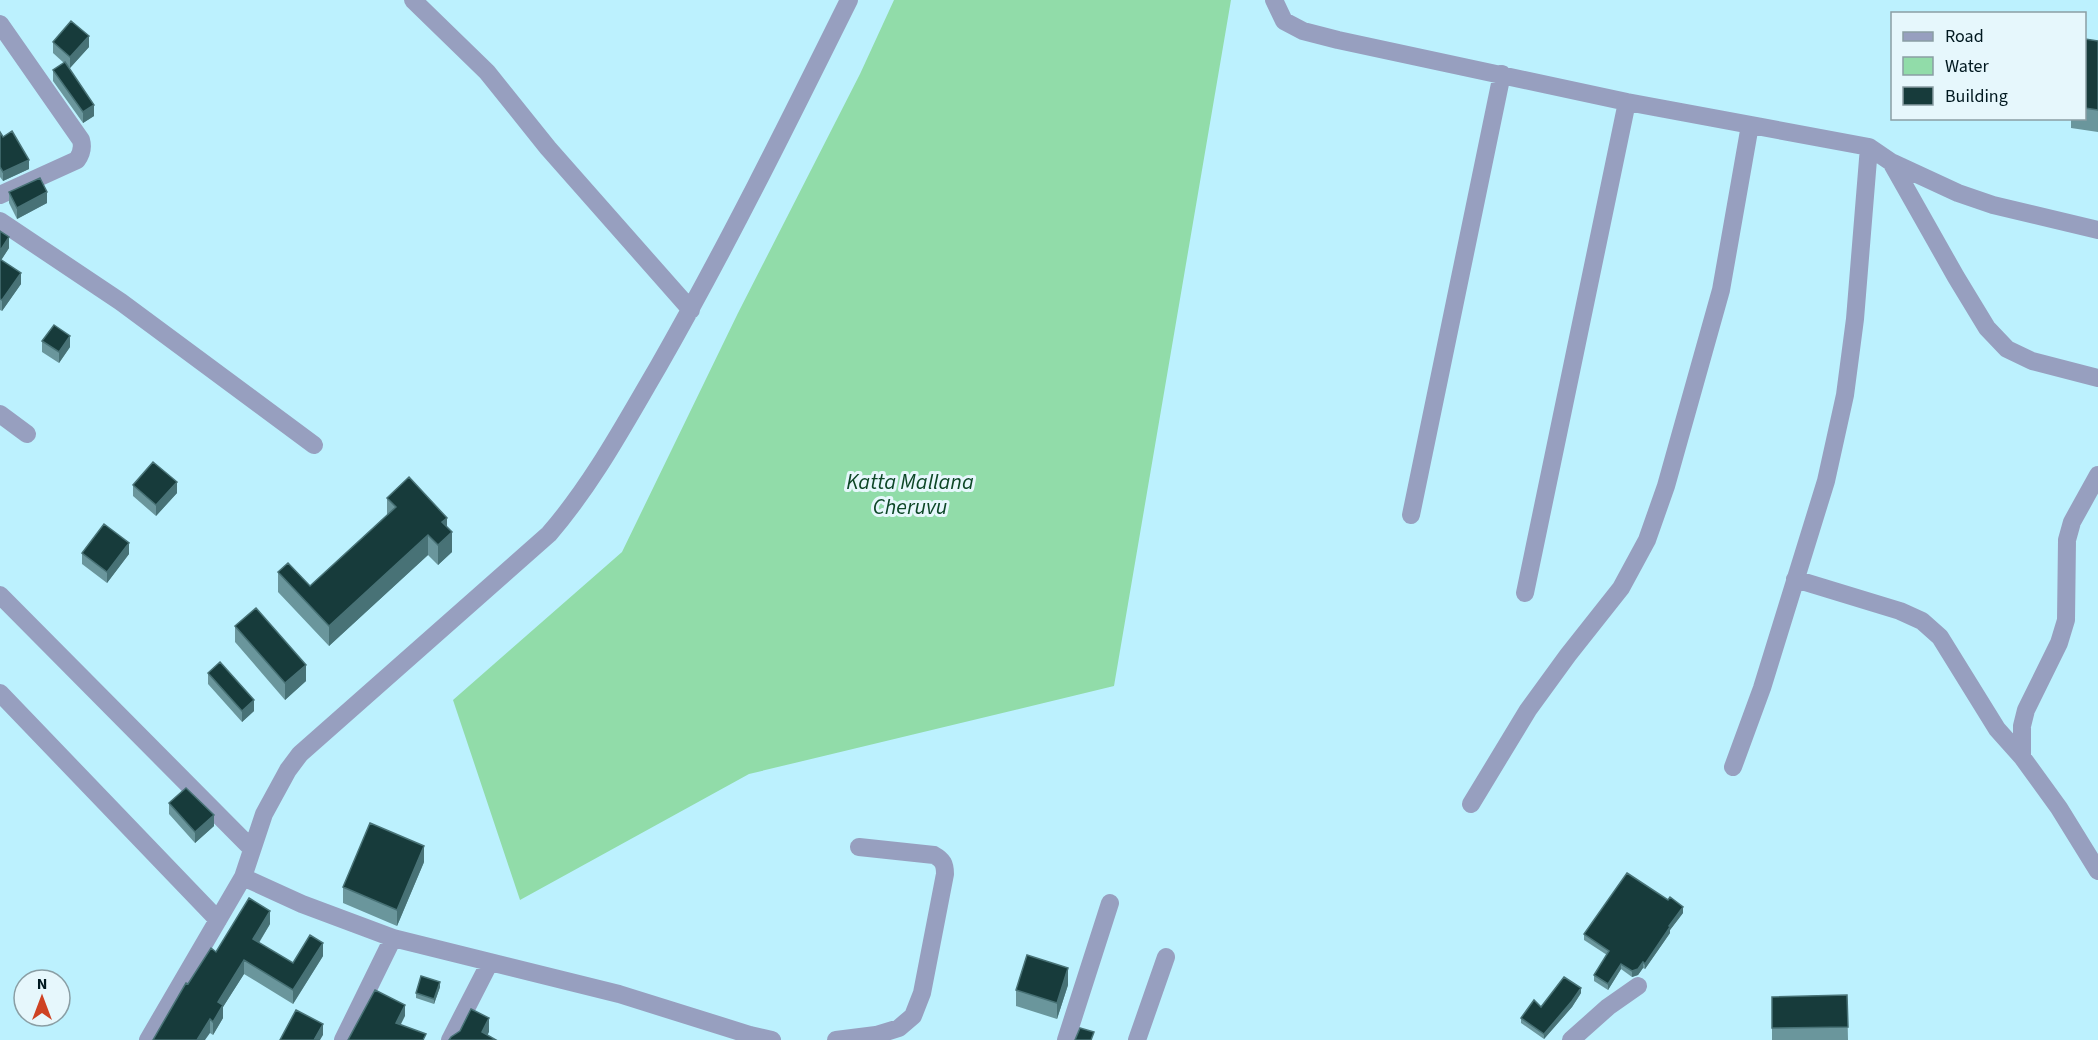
<svg xmlns="http://www.w3.org/2000/svg" width="2098" height="1040" font-family="'Source Sans 3',sans-serif">
<style>
.water{fill:#91dca9}
.lines{fill:none;stroke-linecap:round;stroke-linejoin:round}
.minor{stroke:#979fbf;stroke-width:18}
.wall{fill:#6a969c}
.shaded-wall{fill:#487276}
.building{fill:#173b3b;stroke:#487276;stroke-width:1.5}
.labels{text-anchor:middle;stroke-width:6;stroke-linejoin:round;paint-order:stroke}
.water-label{font-size:22px;font-style:italic;fill:#0d4727;stroke:#e6f7fc}
</style>
<rect width="100%" height="100%" fill="#bcf1fe"/>
<path class="water" d="M894 0H1231L1114 686 749 774 520 900 453 700 622 552 738 313 860 74Z"/>
<g class="lines">
<path class="minor" d="M413 0 487 72 548 148 691 310
M1274 0 1284 21 1303 31 1338 40 1627 102 1869 147 1891 162 1956 277 1987 328 2007 349 2032 361 2098 378
M0 24 81 140C83 147 82 153 77 160L0 195
M1891 162 1958 193 1993 205 2098 230
M0 221 121 302 314 445
M0 414 27 434
M1411 515 1502 74
M1795 579 1900 611 1922 621 1940 637 1997 729 2022 757 2059 808 2098 871
M1525 593 1627 102
M0 595 252 849
M0 693 218 920
M2022 757V726L2026 710 2059 643 2066 620 2067 540 2072 522 2098 475
M1733 767 1762 688 1826 481 1845 395 1855 319 1869 147
M1471 804 1528 710 1568 655 1621 588 1647 540 1666 486 1721 290 1750 125
M243 877 302 904 393 938 619 994 750 1035 772 1040
M148 1040 243 877 264 814 288 770 300 754 549 534C593 483 624 425 658 367 726 248 788 123 849 0
M343 1040 393 938
M450 1040 490 962
M836 1040 876 1035 899 1028 913 1016 922 993 945 874C945 864 943 860 934 855L859 847
M1066 1040 1110 903
M1137 1040 1166 957
M1571 1040 1608 1007 1638 986"/>
</g>
<path class="wall" d="M2085 39 2098 41V132L2071 128V118H2085Z
M53 42 89 47 70 68 65 63 94 116 83 123 53 81V70L64 63 53 53Z
M0 132 29 169 3 181 0 177Z
M9 192 47 203 17 219 9 203Z
M0 231 9 248 1 260 21 284 2 311 0 310Z
M42 341 70 347 59 363 42 352Z
M133 485 177 493 156 516 133 496Z
M387 498 447 527 452 552 438 565 428 555 329 646 278 592V572L310 586 387 515Z
M82 553 129 554 107 583 82 564Z
M235 626 306 681 285 700 235 642Z
M208 673 254 711 242 722 208 684Z
M169 803 214 826 195 843 169 814Z
M424 862 397 926 343 903V887Z
M1683 913 1670 930V933L1645 969 1643 968 1638 975 1632 977 1621 969 1608 990 1594 981V975L1607 955 1584 940V934Z
M270 924 259 943 293 963 323 956 293 1004 244 974 223 1007V1018L213 1035 210 1033 188 984 216 952Z
M1068 985 1057 1019 1016 1006V990Z
M440 987 434 1004 416 998V993Z
M1581 993 1572 1007 1544 1039 1521 1023V1018L1541 1007Z
M1847 995 1848 1040H1772V997Z"/>
<path class="shaded-wall" d="M89 36V47L70 68V57Z
M94 105V116L83 123V112Z
M29 160V169L3 181V172Z
M47 192V203L17 219V208Z
M9 237V248L0 262V251Z
M21 273V284L2 311V300Z
M70 336V347L59 363V352Z
M177 482V493L156 516V505Z
M447 518V537L452 532V552L438 565V545L442 522Z
M428 535V555L329 646V626Z
M129 543V554L107 583V572Z
M306 665V681L285 700V683Z
M254 700V711L242 722V711Z
M214 815V826L195 843V832Z
M424 846V862L397 926V910Z
M1683 907V913L1670 930V933L1645 969V964L1669 926Z
M270 911V924L253 952V939Z
M323 943V956L293 1004V990Z
M244 960V974L223 1007V1018L213 1035V1022L218 1002Z
M1643 962V968L1638 975 1632 977V971Z
M1621 964V969L1608 990V984Z
M1068 968V985L1057 1019V1003Z
M440 982V987L434 1004V999Z
M1581 988V993L1572 1007 1544 1039V1034Z
M405 1005V1016L396 1034V1023Z
M489 1018V1032L485 1040 482 1032Z
M210 1019V1033L205 1040H197Z
M323 1024V1035L320 1040H314Z"/>
<path class="building" d="M71 21 89 36 70 57 53 42Z
M2085 39 2098 41V110L2085 108Z
M65 62 94 105 83 112 53 70Z
M12 131 29 160 3 172 0 167V132L3 137Z
M40 178 47 192 17 208 9 192Z
M0 231 9 237 0 251Z
M0 259 21 273 2 300 0 299Z
M54 325 70 336 59 352 42 341Z
M153 462 177 482 156 505 133 485Z
M409 477 447 518 442 522 452 532 438 545 428 535 329 626 278 572 288 563 310 586 396 507 387 498Z
M104 524 129 543 107 572 82 553Z
M256 608 306 665 285 683 235 626Z
M220 662 254 700 242 711 208 673Z
M186 788 214 815 195 832 169 803Z
M370 823 424 846 397 910 343 887Z
M1627 873 1668 900 1670 897 1683 907 1669 926 1670 927 1645 964 1643 962 1638 969 1632 971 1621 964 1608 984 1594 975 1609 951 1584 934Z
M249 898 270 911 253 939 293 963 310 935 323 943 293 990 244 960 218 1002 223 1005 213 1022 210 1019 197 1040H153L186 983 188 984 211 948 216 952Z
M1027 955 1068 968 1057 1003 1016 990Z
M421 976 440 982 434 999 416 993Z
M1564 977 1581 988 1572 1001 1544 1034 1521 1018 1534 1000 1541 1007Z
M375 990 405 1005 396 1023 426 1034 423 1040H348Z
M1847 995 1848 1027 1772 1028V997Z
M471 1009 489 1018 482 1032 496 1040H449L451 1037 460 1031Z
M296 1010 323 1024 314 1040H280Z
M1080 1028 1094 1032 1091 1040H1075Z"/>
<g class="labels">
<g class="water-label">
<text x="910" y="489">Katta Mallana<tspan x="910" dy="25">Cheruvu</tspan></text>
</g>
</g>
<rect x="1891" y="12" width="195" height="108" fill="#e6f7fc" stroke="#8a9ea4" stroke-width="1.5"/>
<rect x="1903" y="32" width="30" height="9" fill="#979fbf" stroke="#8a9ea4" stroke-width="1.5"/>
<text x="1945" y="42" font-size="18" fill="#00181f">Road</text>
<rect x="1903" y="57" width="30" height="18" fill="#91dca9" stroke="#8a9ea4" stroke-width="1.5"/>
<text x="1945" y="72" font-size="18" fill="#00181f">Water</text>
<rect x="1903" y="87" width="30" height="18" fill="#173b3b" stroke="#8a9ea4" stroke-width="1.5"/>
<text x="1945" y="102" font-size="18" fill="#00181f">Building</text>
<g transform="translate(42 998)"><circle r="28" fill="#e6f7fc" stroke="#8a9ea4" stroke-width="1.5"/>
<path d="M0-4.5L10 22L0 15L-10 22Z" fill="#ce4324"/>
<text y="-9" font-size="16" font-weight="bold" text-anchor="middle" fill="#00181f">N</text>
</g>
</svg>
